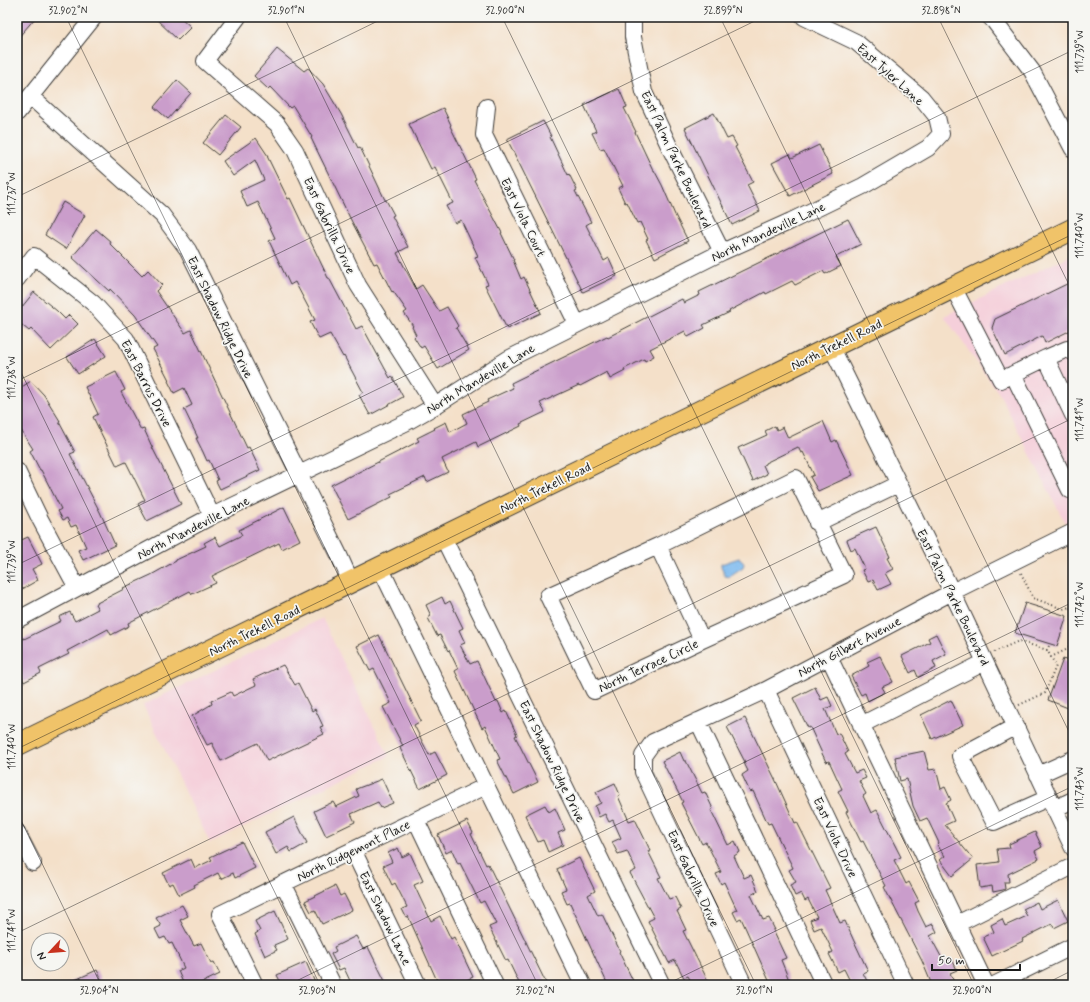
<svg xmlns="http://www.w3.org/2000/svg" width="1090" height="1002" font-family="Mynerve,sans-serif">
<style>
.built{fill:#f5cfda}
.water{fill:#7cb9ef;stroke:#4c6a86}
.building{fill:#ca9dcb}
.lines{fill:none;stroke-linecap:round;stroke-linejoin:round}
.minor-casing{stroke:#3c3936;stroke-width:18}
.major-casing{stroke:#3c3936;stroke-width:23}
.path{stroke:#3c3936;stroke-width:2;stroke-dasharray:1 3;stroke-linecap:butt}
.minor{stroke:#fff;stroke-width:16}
.major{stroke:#f0c369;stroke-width:21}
.ticks{fill:none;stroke:#1c1c1c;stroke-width:1;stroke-opacity:0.45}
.labels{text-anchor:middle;stroke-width:3.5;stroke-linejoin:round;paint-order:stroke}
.street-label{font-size:13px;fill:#1c1c1c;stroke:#f6f6f2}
.neatline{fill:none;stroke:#1c1c1c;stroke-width:1.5}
.ticks-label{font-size:10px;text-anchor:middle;fill:#1c1c1c}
</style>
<rect width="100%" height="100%" fill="#f6f6f2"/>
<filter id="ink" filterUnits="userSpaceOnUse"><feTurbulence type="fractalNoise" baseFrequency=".025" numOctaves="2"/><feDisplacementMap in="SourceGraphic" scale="8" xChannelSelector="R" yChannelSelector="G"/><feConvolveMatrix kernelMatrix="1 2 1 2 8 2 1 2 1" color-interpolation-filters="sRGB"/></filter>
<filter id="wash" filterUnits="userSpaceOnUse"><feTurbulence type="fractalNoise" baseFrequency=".012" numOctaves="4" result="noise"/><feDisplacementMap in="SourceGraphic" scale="16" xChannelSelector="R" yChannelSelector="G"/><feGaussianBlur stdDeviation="0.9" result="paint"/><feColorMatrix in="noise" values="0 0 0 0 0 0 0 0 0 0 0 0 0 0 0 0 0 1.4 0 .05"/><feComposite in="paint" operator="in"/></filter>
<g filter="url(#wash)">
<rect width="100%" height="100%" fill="#f4e0c9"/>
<path class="built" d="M1073 254V519L1065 523 1000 395 944 316Z
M322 618 389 756 210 843 143 705Z"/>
<path class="water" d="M739 558 742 560 744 564 743 567 728 577 725 576 721 567V564Z"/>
<g id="blocks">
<path class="building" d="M17 17H36L17 39Z
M154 17H180L191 27 178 40Z
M277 49 304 71 308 68 323 84 341 114 358 148 360 147 385 200H386L394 215 392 216 408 247 397 253 416 289 422 285 439 311 447 307 458 326 456 328 469 350 438 369 424 346 421 348 414 337 416 335 412 327 413 326 404 313 407 311 393 291 392 292 377 263 374 264 351 220 311 138 312 137 293 106 290 108 270 87 268 89 254 76Z
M177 80 191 93 168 119 154 107Z
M619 89 627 107 624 108 636 132H635L653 170H654L662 185 675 215 688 241 655 258 646 240 648 239 640 222 637 223 627 202 625 203 618 188 623 186 604 148 600 149 592 133 596 131 584 105Z
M443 108 451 125 450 126 476 179 474 180 502 233H501L514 260H513L521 279 524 277 541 313 507 329 485 285 488 284 475 257 478 256 461 220 455 223 446 206 453 203 435 167 431 169 409 124Z
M714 113 727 139 732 137 737 146 735 147 753 182 747 185 760 211 732 225 685 128Z
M226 115 241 127 218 155 203 143Z
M543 121 551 136 550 137 568 175 569 174 577 190 575 191 591 222 586 225 604 261 609 258 617 276 583 292 507 139Z
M256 138 268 156H267L288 199 290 198 328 278H329L356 329 362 326 390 378 392 376 403 397 370 415 359 395 363 392 344 356 343 357 330 334 319 339 310 322 315 320 295 282 290 285 269 241 275 238 258 202 247 207 240 191 264 180 255 160 233 176 223 161Z
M819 145 833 174 790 196 772 163 790 154 792 158Z
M63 202 85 215 66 249 45 235Z
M848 219 861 244 836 257 841 266 825 274 823 271 795 285 792 281 766 294 765 292 729 311 730 312 703 325 705 328 688 337 685 331 650 349 654 356 645 361 644 359 624 369 625 371 610 379 607 372 580 386 579 385 540 403 545 412 520 424 521 426 478 447 476 442 442 459 448 472 427 482 425 477 390 494 392 497 348 519 331 485 349 476V477L419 441 417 438 435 429 434 428 446 422 450 432 467 423 463 414 488 402 487 400 513 388 511 383 607 336 608 337 682 299 684 303 700 295 699 292Z
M96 229 111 242 110 244 142 276 148 270 162 285 156 291 185 333 191 330 247 448 249 447 260 470 220 489 216 481 218 480 209 460 207 461 203 452 196 438H198L184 409 192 405 184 388 174 393 168 381 169 380 153 349 157 347 135 315 110 289 109 291 72 257Z
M1073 281V329L1045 343 1042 336 1005 355 992 328 995 319Z
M34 292 57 311 65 319 69 315 78 324 51 350 31 329 29 331 17 321V313Z
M95 339 106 356 78 374 67 357Z
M116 372 125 390 121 392 141 430 144 429 153 449 181 504 147 521 138 504 145 500 126 462 117 466 93 417 98 414 85 387Z
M31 381 44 395 60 421 59 422 75 452 70 454 100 512 115 545 83 560 78 550 86 547 76 525 71 527 67 518 63 520 58 511 61 509 41 470H40L30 451 33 449 17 424V390Z
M823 421 832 442 836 440 853 475 818 491 810 477 814 475 803 452 801 453 798 447 765 463V464L763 465 767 474 753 481 738 448 767 435 765 431 775 426 777 430 783 427 788 438Z
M284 507 300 540 282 549 279 543 212 576 216 583 192 594 190 591 128 623 129 626 111 635 108 629 67 651 69 654 39 669 41 673 24 682 17 668V641L24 638V639L61 621 59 617 70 612 75 621 98 609 95 604 124 589 123 588 151 575 176 561V560L206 546 204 543 215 537 220 546 242 535 239 530Z
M876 527 890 557 887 558 893 569 885 573 891 584 878 590 873 580 868 582 862 570 865 569 855 548 851 550 847 540Z
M28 537 42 564 32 569 38 580 17 592V542Z
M442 597 445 604 450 601 463 628 459 630 465 643 460 645 470 664 477 661 496 702 498 701 503 713 506 711 517 735 515 736 538 782 514 794 497 760 500 759 485 726 482 728 455 671 458 669 449 650 448 651 440 635 437 636 428 618 431 616 426 605Z
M1025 603 1067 616 1057 646 1015 633Z
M936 634 946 654 933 661 936 668 918 677 915 670 910 673 902 656 930 642 928 638Z
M379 635 421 721 414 725 429 755 435 752 447 775 420 789 400 748 403 746 383 707 391 703 374 669 370 671 357 646Z
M880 656 893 682 882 687 885 692 868 701 865 693 861 695 851 676 869 666 867 662Z
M1063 659 1073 663V710L1048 700Z
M283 665 295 685 298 683 312 711 315 709 323 726 320 727 324 734 267 761 258 743 221 761 212 743 207 745 192 716 212 704 211 701 231 692 233 696 256 685 253 679Z
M815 687 821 700 828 697 832 706 825 709 836 734 839 733 848 752 845 754 855 773 862 770 866 778 859 781 866 794 863 796 871 813 877 810 901 857 894 860 906 884 909 882 919 901 915 903 918 911 926 927 933 924 937 932 930 936 944 962 952 959 957 970 950 973 954 982 948 985H932L922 961 884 887 886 886 863 841 861 842 846 812 848 811 838 791 842 789 829 761 826 762 810 727 808 728 793 698Z
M951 700 963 725 932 739 921 715Z
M745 718 775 779 795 823 797 822 830 888 825 890 840 923 845 921 853 939 868 971 863 973 869 985H852L844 969 838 972 829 954 833 952 821 927 814 930 810 920 817 917 808 899 805 901 801 893 795 896 790 885 796 882 789 870 793 868 771 823 768 824 753 791 750 792 742 775 748 771 744 763 745 762 727 727Z
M924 751 929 770 936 769 941 789 945 787 951 800 946 803 954 821 945 825 973 859 952 876 940 860 945 856 937 845 939 843 927 818 920 821 913 806 907 779 900 781 895 757Z
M680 752 684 761H686L702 793 705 792 713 809 711 810 728 845 735 841 740 852 734 856 744 878 751 875 758 891 751 895 763 920 769 918 775 930H773L786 958 781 960 791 985H771L741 918 737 920 733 912 737 910 724 882 721 884 716 874 721 872 706 842 702 844 681 803 683 802 662 761Z
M382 779 393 803 381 808 378 802 351 814 355 822 326 836 314 811 333 802 336 807 359 796 356 789Z
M615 783 620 795 618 796 629 821 635 819 650 850 648 851 661 877 658 878 669 899 675 897 681 909 677 911 686 930 683 931 710 985H693L688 976 684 978 675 960 669 963 648 921 654 918 630 873 636 870 627 851 618 854 612 842 621 838 613 820 609 822 605 814 599 817 595 806 601 803 596 792Z
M545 805 549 812 555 808 565 830 558 833 563 845 548 852 543 840 538 842 525 815Z
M294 817 307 843 291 852 288 847 276 854 265 832Z
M467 821 473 833 471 834 486 865 488 864 547 985H520L508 960 506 961 489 927 496 924 484 901 480 903 460 863 458 864 452 850 446 853 438 835Z
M1035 832 1042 847 1035 851 1039 859 1008 874 1009 882H1004L1005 889 1003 890 993 892 992 886 980 888 977 865 999 862 997 849 1010 848 1009 844Z
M242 842 255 868 235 878 233 873 221 879 218 873 194 885 195 887 179 895 173 883 169 885 163 873 191 859 195 868 212 860 210 857Z
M398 848 402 857 410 853 423 881 414 885 431 921 440 916 451 939 454 937 473 977 456 985H454L452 980 443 985H439L408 916 406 917 402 909 407 907 395 883 392 885 383 866 392 862 388 853Z
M579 858 595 891 588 895 598 916 602 914 620 951 619 952 635 985H608L570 903 567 904 561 891 566 889 557 869Z
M335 886 340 896 344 894 352 910 322 924 315 910 311 912 305 901Z
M1058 900 1068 921 1054 928 1052 924 1022 939 1023 941 992 956 983 937 994 932 991 925 1002 919 1005 926 1027 916 1023 909 1037 902 1040 909Z
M182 905 188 916 180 920 194 946 201 943 211 963 214 962 220 974 197 985H184L178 971 184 968 172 943 169 944 165 937 160 939 155 929 161 926 156 918Z
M275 911 288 939 274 945 277 950 265 956 255 934 260 931 255 921Z
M356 936 363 949 368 947 387 985H352L344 968 339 970 331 954 336 951 334 947Z
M306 962 316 985H282L277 975Z
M97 970 104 985H64Z"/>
</g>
</g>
<g filter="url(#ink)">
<use href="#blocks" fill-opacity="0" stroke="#3c3936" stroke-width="1"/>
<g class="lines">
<defs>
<path id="minor" d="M238 17 205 61 277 124 295 150 358 285 435 406
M633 17V37L644 92 670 148 722 252
M990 17 994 21 1032 71 1073 149
M31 97 162 215 188 250 338 553 351 582
M487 107 484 135 577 324
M17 113 94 17
M17 279 34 256 93 303 126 339 212 516
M953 287 1001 380 1046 358 1073 415
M831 346 952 592 1073 848
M1046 358 1067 349 1073 352
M1013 374 1070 490 1073 489
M17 471 40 519 77 588
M796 478 844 575 702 640 594 691 548 596 658 546Z
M817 523 898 484
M443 537 662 985
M658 546 702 640
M380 567 583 985
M17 620 212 516 405 423 435 406 508 359 722 252 791 221 863 186 928 148 941 134 937 117 921 97 856 42 804 17
M829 657 986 985
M766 690 906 985
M698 721 824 985
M861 725 985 662
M1016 726 960 756 994 822 1048 798
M1038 775 1073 759
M1054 809 1073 800
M416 820 495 985
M17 832 33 863
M353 850 418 985
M283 883 333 985
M957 924 1073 866
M255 985 220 914 486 786
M744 985 643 772V756L653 742 766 690 952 592 1073 532
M994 985 1073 946"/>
<path id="major" d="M17 745 1073 229"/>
</defs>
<use href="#minor" class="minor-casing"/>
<use href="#major" class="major-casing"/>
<path class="path" d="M1021 573 1033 598 1063 609 1070 607
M1073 605 1070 607 1073 613
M1073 635 1068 649 1073 650
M1049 646 1047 650 1051 657 1068 649
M994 652 1019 641 1047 650
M1019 705 1045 693 1056 666 1051 657"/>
<use href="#minor" class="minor"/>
<use href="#major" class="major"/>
</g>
</g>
<path class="ticks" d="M66 17 538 985M284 17 756 985M502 17 974 985M720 17 1073 740M938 17 1073 293M17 197 386 17M17 364 320 985M17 381 763 17M17 565 1073 50M17 749 1073 234M17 812 101 985M17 933 1073 418M288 985 1073 602M665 985 1073 786M1043 985 1073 970"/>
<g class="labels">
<g class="street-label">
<text transform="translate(891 74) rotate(42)" y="5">East Tyler Lane</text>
<text transform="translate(677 159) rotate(65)" y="5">East Palm Parke Boulevard</text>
<text transform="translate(524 217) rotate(64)" y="5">East Viola Court</text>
<text transform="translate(330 225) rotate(65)" y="5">East Gabrilla Drive</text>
<text transform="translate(768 231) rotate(-25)" y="5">North Mandeville Lane</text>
<text transform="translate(221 317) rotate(64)" y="5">East Shadow Ridge Drive</text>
<text transform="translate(836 344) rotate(-26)" y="5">North Trekell Road</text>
<text transform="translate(480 378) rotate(-31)" y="5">North Mandeville Lane</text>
<text transform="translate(147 383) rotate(63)" y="5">East Barrus Drive</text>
<text transform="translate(545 487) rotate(-26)" y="5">North Trekell Road</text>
<text transform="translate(193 527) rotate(-27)" y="5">North Mandeville Lane</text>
<text transform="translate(954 597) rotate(64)" y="5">East Palm Parke Boulevard</text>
<text transform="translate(254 630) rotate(-26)" y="5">North Trekell Road</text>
<text transform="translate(849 646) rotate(-28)" y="5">North Gilbert Avenue</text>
<text transform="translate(648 665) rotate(-25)" y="5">North Terrace Circle</text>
<text transform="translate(553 761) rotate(64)" y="5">East Shadow Ridge Drive</text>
<text transform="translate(836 837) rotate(65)" y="5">East Viola Drive</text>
<text transform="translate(353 850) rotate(-26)" y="5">North Ridgemont Place</text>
<text transform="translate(694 878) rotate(65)" y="5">East Gabrilla Drive</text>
<text transform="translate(386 918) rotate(64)" y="5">East Shadow Lane</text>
</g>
</g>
<rect width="1090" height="1002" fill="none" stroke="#f6f6f2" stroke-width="44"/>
<g transform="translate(50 952) rotate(244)"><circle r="19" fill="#f6f6f2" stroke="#9f9f9c"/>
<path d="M0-3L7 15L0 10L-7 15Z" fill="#c8321e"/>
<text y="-6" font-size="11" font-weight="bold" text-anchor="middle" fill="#1c1c1c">N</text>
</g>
<path d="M932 964v6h88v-6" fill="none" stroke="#1c1c1c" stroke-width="2"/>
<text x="938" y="964" font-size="12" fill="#1c1c1c" stroke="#f6f6f2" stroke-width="3" paint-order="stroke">50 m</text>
<rect x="22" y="22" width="1046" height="958" class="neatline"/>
<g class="ticks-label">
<text x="68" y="14">32.902°N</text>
<text x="286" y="14">32.901°N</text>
<text x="505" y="14">32.900°N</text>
<text x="723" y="14">32.899°N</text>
<text x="941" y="14">32.898°N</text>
<text transform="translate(1079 52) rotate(-90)" y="4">111.739°W</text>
<text transform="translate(11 194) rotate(-90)" y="4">111.737°W</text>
<text transform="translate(1079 236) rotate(-90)" y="4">111.740°W</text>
<text transform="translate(11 378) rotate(-90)" y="4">111.738°W</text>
<text transform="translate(1079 420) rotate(-90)" y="4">111.741°W</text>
<text transform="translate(11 562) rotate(-90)" y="4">111.739°W</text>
<text transform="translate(1079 605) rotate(-90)" y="4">111.742°W</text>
<text transform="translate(11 747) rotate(-90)" y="4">111.740°W</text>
<text transform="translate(1079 789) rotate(-90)" y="4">111.743°W</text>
<text transform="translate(11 931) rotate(-90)" y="4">111.741°W</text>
<text x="99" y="994">32.904°N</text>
<text x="317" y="994">32.903°N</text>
<text x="535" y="994">32.902°N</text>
<text x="754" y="994">32.901°N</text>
<text x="972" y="994">32.900°N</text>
</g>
</svg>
